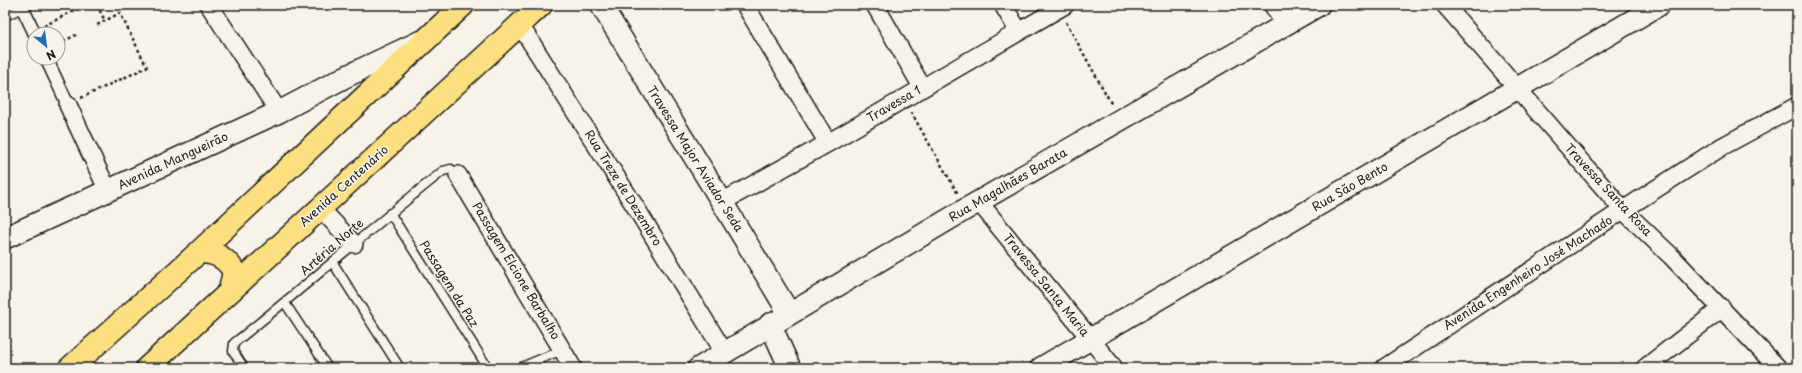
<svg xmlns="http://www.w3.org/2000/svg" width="1802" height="373" font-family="'Playpen Sans',sans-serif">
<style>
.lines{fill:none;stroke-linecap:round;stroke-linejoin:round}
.service-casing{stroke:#1c1c1c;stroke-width:11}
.pedestrian-casing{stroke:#1c1c1c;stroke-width:15}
.minor-casing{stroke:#1c1c1c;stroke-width:20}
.tertiary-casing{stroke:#1c1c1c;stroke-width:24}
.primary-casing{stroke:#1c1c1c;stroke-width:25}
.path{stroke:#1c1c1c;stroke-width:2.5;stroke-dasharray:3 3;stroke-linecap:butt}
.service{stroke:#f7f3e8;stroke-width:8}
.pedestrian{stroke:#f7f3e8;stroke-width:12}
.minor{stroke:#f7f3e8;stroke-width:17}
.tertiary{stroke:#f7f3e8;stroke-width:21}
.primary{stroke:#fce080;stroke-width:22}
.labels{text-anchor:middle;stroke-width:3;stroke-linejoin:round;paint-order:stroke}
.street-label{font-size:12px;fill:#1c1c1c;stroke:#f7f3e8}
</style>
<rect width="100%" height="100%" fill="#f7f3e8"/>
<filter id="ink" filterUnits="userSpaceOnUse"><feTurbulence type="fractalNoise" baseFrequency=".025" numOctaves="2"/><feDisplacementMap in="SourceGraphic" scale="8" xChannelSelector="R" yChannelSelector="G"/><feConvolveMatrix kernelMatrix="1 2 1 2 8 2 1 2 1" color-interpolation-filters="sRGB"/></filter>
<g filter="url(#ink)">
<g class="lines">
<defs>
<path id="service" d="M5 16 23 8
M390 213 488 368
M333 263 400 368
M285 303 328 368
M244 368 233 351 234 343C305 287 372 227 443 171L451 169 458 175
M519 368 562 350"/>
<path id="pedestrian" d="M21 5 35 34
M46 58 68 105"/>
<path id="minor" d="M209 5 279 112
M745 5 828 143
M875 5 922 87
M1003 5 1019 32
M1445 5 1623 210 1671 256 1778 368
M520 25 636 208 724 352
M68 105 108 191
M458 175 573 368
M722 202 828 143 1065 5
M979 202 1114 368
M320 208 354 244
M1384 368 1623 210 1723 146 1797 106
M1645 368 1722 308"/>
<path id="tertiary" d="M601 5 722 202 789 313
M1275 5 1286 23
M5 238 279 112 347 76 419 42
M770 324 790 368
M699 368 966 209 1319 5
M1041 368 1659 5"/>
<path id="primary" d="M199 252C215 252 225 257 234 271L230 290
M70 368 199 252 463 5
M147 368 541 5"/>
</defs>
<use href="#service" class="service-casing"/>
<use href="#pedestrian" class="pedestrian-casing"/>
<use href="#minor" class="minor-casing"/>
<use href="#tertiary" class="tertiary-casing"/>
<use href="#primary" class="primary-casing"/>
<path class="path" d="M97 5 105 21
M1066 22 1112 105
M44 26 85 5
M58 44 76 35
M81 98 147 67 120 13 97 25
M911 112 958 194"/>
<use href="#service" class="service"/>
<use href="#pedestrian" class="pedestrian"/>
<use href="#minor" class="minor"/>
<use href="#tertiary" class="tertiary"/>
<use href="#primary" class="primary"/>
</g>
</g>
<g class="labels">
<g class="street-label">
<text transform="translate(894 104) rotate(-30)" y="4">Travessa 1</text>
<text transform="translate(695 159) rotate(58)" y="4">Travessa Major Aviador Seda</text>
<text transform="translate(173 161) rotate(-25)" y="4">Avenida Mangueirão</text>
<text transform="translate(1008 185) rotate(-30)" y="4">Rua Magalhães Barata</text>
<text transform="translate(344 186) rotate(-42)" y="4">Avenida Centenário</text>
<text transform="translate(1350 187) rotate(-30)" y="4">Rua São Bento</text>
<text transform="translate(623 188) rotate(58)" y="4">Rua Treze de Dezembro</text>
<text transform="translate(1608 190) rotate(47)" y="4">Travessa Santa Rosa</text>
<text transform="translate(332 247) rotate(-41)" y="4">Artéria Norte</text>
<text transform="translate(516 271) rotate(59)" y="4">Passagem Elcione Barbalho</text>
<text transform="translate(1528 273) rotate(-33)" y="4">Avenida Engenheiro José Machado</text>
<text transform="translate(449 284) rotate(58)" y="4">Passagem da Paz</text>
<text transform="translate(1046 285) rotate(51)" y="4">Travessa Santa Maria</text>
</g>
</g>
<rect width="1802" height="373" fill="none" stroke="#f7f3e8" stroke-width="20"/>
<rect x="10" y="10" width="1782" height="353" fill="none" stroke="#1c1c1c" stroke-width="1.5" filter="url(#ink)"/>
<g transform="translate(46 46) rotate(151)"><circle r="19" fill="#f7f3e8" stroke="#9f9d96"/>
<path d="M0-3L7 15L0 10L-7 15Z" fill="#1f6fb2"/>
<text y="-6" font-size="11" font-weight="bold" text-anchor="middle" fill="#1c1c1c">N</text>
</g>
</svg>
